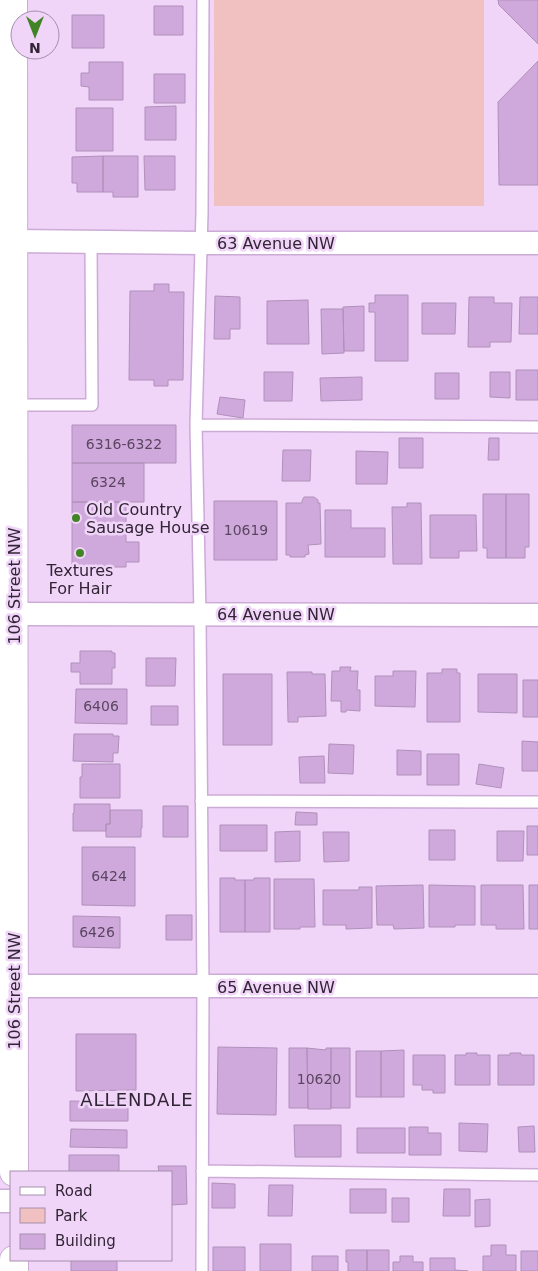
<svg xmlns="http://www.w3.org/2000/svg" width="538" height="1271" font-family="'DejaVu Sans',sans-serif">
<style>
.green{fill:#f1c0c0}
.building{fill:#d0a9dc;stroke:#b090ba}
.lines{fill:none;stroke-linecap:round;stroke-linejoin:round}
.lane-casing{stroke:#ccabd6;stroke-width:14}
.street-casing{stroke:#ccabd6;stroke-width:25}
.secondary-casing{stroke:#ccabd6;stroke-width:30}
.lane{stroke:#fff;stroke-width:11}
.street{stroke:#fff;stroke-width:22}
.secondary{stroke:#fff;stroke-width:28}
.poi-dot{fill:#418426;stroke:#f0d5f9;stroke-width:2}
.labels{text-anchor:middle;stroke-width:5;stroke-linejoin:round;paint-order:stroke}
.number-label{font-size:14px;fill:#5a4660}
.street-label{font-size:16px;fill:#322536;stroke:#f0d5f9}
.poi-label{font-size:16px;fill:#322536;stroke:#f0d5f9;text-anchor:start}
.neighbourhood-label{font-size:18px;letter-spacing:1px;fill:#322536;stroke:#f0d5f9}
</style>
<rect width="100%" height="100%" fill="#f0d5f9"/>
<path class="green" d="M214 0H484V206H214Z"/>
<path class="building" d="M498 0H538V44L499 5Z
M154 6H183V35H154Z
M72 15H104V48H72Z
M538 61V185H499L498 102Z
M89 62H123V100H89V87L81 86V73H89Z
M154 74H185V103H154Z
M176 106V140H145V107Z
M76 108H113V151H76Z
M103 156H138V197H113V192H103Z
M103 156V192H77V183H72V157Z
M144 156H175V190H145Z
M154 284H169V292H184L183 380H168V386H154V380H129L130 291H154Z
M375 295H408V361H375V312H369V303H375Z
M215 296 240 297V329H230V339H214Z
M469 297H494V303H512L511 342H490V347H468Z
M520 297H538V334H519Z
M308 300 309 344H267V301Z
M422 303H456L455 334H422Z
M364 306V351H344L343 307Z
M321 309H343L344 353 322 354Z
M516 370H538V400H516Z
M264 372H293L292 401H264Z
M490 372H510V398L490 397Z
M435 373H459V399H435Z
M362 377V400L321 401 320 378Z
M220 397 245 400 243 418 217 414Z
M72 425H176V463H72Z
M399 438H423V468H399Z
M489 438H499V460H488Z
M283 450H311L310 481H282Z
M356 451 388 452 387 484H356Z
M72 463H144V502H72Z
M483 494H506V558H487V548H483Z
M506 494H529V547H525V558H506Z
M304 497H314L318 500V503H320L321 544 308 545 309 554 305 555V557H290V555H286V503H302V501Z
M214 501H277V560H214Z
M72 502H126V542H139V562H126V567H72Z
M407 503H421L422 564H393L392 507H407Z
M325 510H351V528H385V557H325Z
M430 515H476L477 551H459V558H430Z
M80 651H112V653H115V668H112V684H80V672H71V663H80Z
M146 658H176L175 686H146Z
M340 667H351L350 671H358L357 690H360V711L346 710V712H341V701H331L332 671H340Z
M442 669H457V673H460V722H427V673H442Z
M393 671H416L415 707 375 706V676H393Z
M287 672H312V674H325L326 716 298 717V722H288Z
M223 674H272V745H223Z
M478 674H517V713L478 712Z
M523 680H538V717H523Z
M76 689H127V724L75 723Z
M151 706H178V725H151Z
M74 734H113V736H119L118 753H113V762L73 761Z
M522 741 538 742V771H522Z
M329 744 354 745 353 774 328 773Z
M397 750 421 751V775H397Z
M427 754H459V785H427Z
M324 756 325 783H300L299 757Z
M82 764H120V798H80V777H82Z
M479 764 504 768 501 788 476 784Z
M74 804H110V824H106V831H73V813H74Z
M163 806H188V837H163Z
M110 810H142V828H141V837H106V824H110Z
M296 812 317 813V825H295Z
M220 825H267V851H220Z
M527 826H538V855H527Z
M429 830H455V860H429Z
M300 831V861L275 862V832Z
M497 831H524L523 861H497Z
M323 832H349V861L324 862Z
M82 847H135V906L82 905Z
M220 878H235V880H245V932H220Z
M254 878H270V932H245V880H254Z
M274 879H314L315 927H300V929H274Z
M423 885 424 928 394 929 393 925H377L376 886Z
M429 885 475 886V925H455V927H429Z
M481 885H523L524 929H496V925H481Z
M529 885H538V929H529Z
M359 887H372V928L346 929V925H323V890H359Z
M166 915H192V940H166Z
M73 916 120 917V948L73 947Z
M76 1034H136V1090L76 1091Z
M218 1047 277 1048 276 1115 217 1114Z
M289 1048H307L308 1108H289Z
M307 1048 326 1050V1048H331V1109H308Z
M331 1048H350V1108H331Z
M404 1050V1097H381V1051Z
M356 1051H381V1097H356Z
M466 1053H477V1055H490V1085H455V1055H466Z
M510 1053H521V1055H534V1085H498V1055H510Z
M413 1055H445V1093H433V1090H422V1085H413Z
M70 1101 128 1102V1121H70Z
M459 1123 488 1124 487 1152 459 1151Z
M294 1125H341V1157H295Z
M534 1126 535 1152H519L518 1127Z
M409 1127H428V1133H441V1155H409Z
M357 1128H405V1153H357Z
M71 1129 127 1130V1148L70 1147Z
M69 1155H119V1172H69Z
M158 1166H186L187 1204 171 1205V1172H159Z
M212 1183 235 1184V1208H212Z
M269 1185H293L292 1216H268Z
M350 1189H386V1213H350Z
M444 1189H470V1216H443Z
M392 1198H409V1222H392Z
M490 1199V1226L475 1227V1200Z
M260 1244H291V1271H260Z
M491 1245H506V1255H516V1271H483V1256H491Z
M213 1247H245V1271H213Z
M346 1250H367V1271H348V1262H346Z
M367 1250H389V1271H367Z
M521 1251H538V1271H521Z
M312 1256H338V1271H312Z
M400 1256H413V1262H423V1271H393V1262H400Z
M430 1258H455V1270L468 1271H430Z
M71 1260H117V1271H71Z"/>
<g class="lines">
<defs>
<path id="lane" d="M14 405H92L91 242
M196 425 538 427
M201 801 538 802
M202 1171 538 1175
M202 1271 203 987 200 614 196 425 202 213 203 0"/>
<path id="street" d="M14 241 201 243H538
M14 614 538 615
M14 986H538
M0 1201H11"/>
<path id="secondary" d="M13 0 14 1172
M14 1271V1260"/>
</defs>
<use href="#lane" class="lane-casing"/>
<use href="#street" class="street-casing"/>
<use href="#secondary" class="secondary-casing"/>
<use href="#lane" class="lane"/>
<use href="#street" class="street"/>
<use href="#secondary" class="secondary"/>
</g>
<g class="poi-dot">
<circle cx="76" cy="518" r="5"/>
<circle cx="80" cy="553" r="5"/>
</g>
<g class="labels">
<g class="number-label">
<text x="124" y="449">6316-6322</text>
<text x="108" y="487">6324</text>
<text x="246" y="535">10619</text>
<text x="101" y="711">6406</text>
<text x="109" y="881">6424</text>
<text x="97" y="937">6426</text>
<text x="319" y="1084">10620</text>
</g>
<g class="street-label">
<text x="276" y="249">63 Avenue NW</text>
<text transform="translate(14 586) rotate(-90)" y="6">106 Street NW</text>
<text x="276" y="620">64 Avenue NW</text>
<text x="276" y="993">65 Avenue NW</text>
<text transform="translate(14 991) rotate(-90)" y="6">106 Street NW</text>
</g>
<g class="poi-label">
<text x="86" y="515">Old Country<tspan x="86" dy="18">Sausage House</tspan></text>
<text x="80" y="576" text-anchor="middle">Textures<tspan x="80" dy="18">For Hair</tspan></text>
</g>
<g class="neighbourhood-label">
<text x="137" y="1106">ALLENDALE</text>
</g>
</g>
<rect x="10" y="1171" width="162" height="90" fill="#f0d5f9" stroke="#a48fab"/>
<rect x="20" y="1187" width="25" height="8" fill="#ffffff" stroke="#a48fab"/>
<text x="55" y="1196" font-size="15" fill="#322536">Road</text>
<rect x="20" y="1208" width="25" height="15" fill="#f1c0c0" stroke="#a48fab"/>
<text x="55" y="1221" font-size="15" fill="#322536">Park</text>
<rect x="20" y="1234" width="25" height="15" fill="#d0a9dc" stroke="#a48fab"/>
<text x="55" y="1246" font-size="15" fill="#322536">Building</text>
<g transform="translate(35 35) rotate(180)"><circle r="24" fill="#f0d5f9" stroke="#a48fab"/>
<path d="M0-4L9 19L0 12L-9 19Z" fill="#418426"/>
<text y="-8" font-size="14" font-weight="bold" text-anchor="middle" fill="#322536">N</text>
</g>
</svg>
